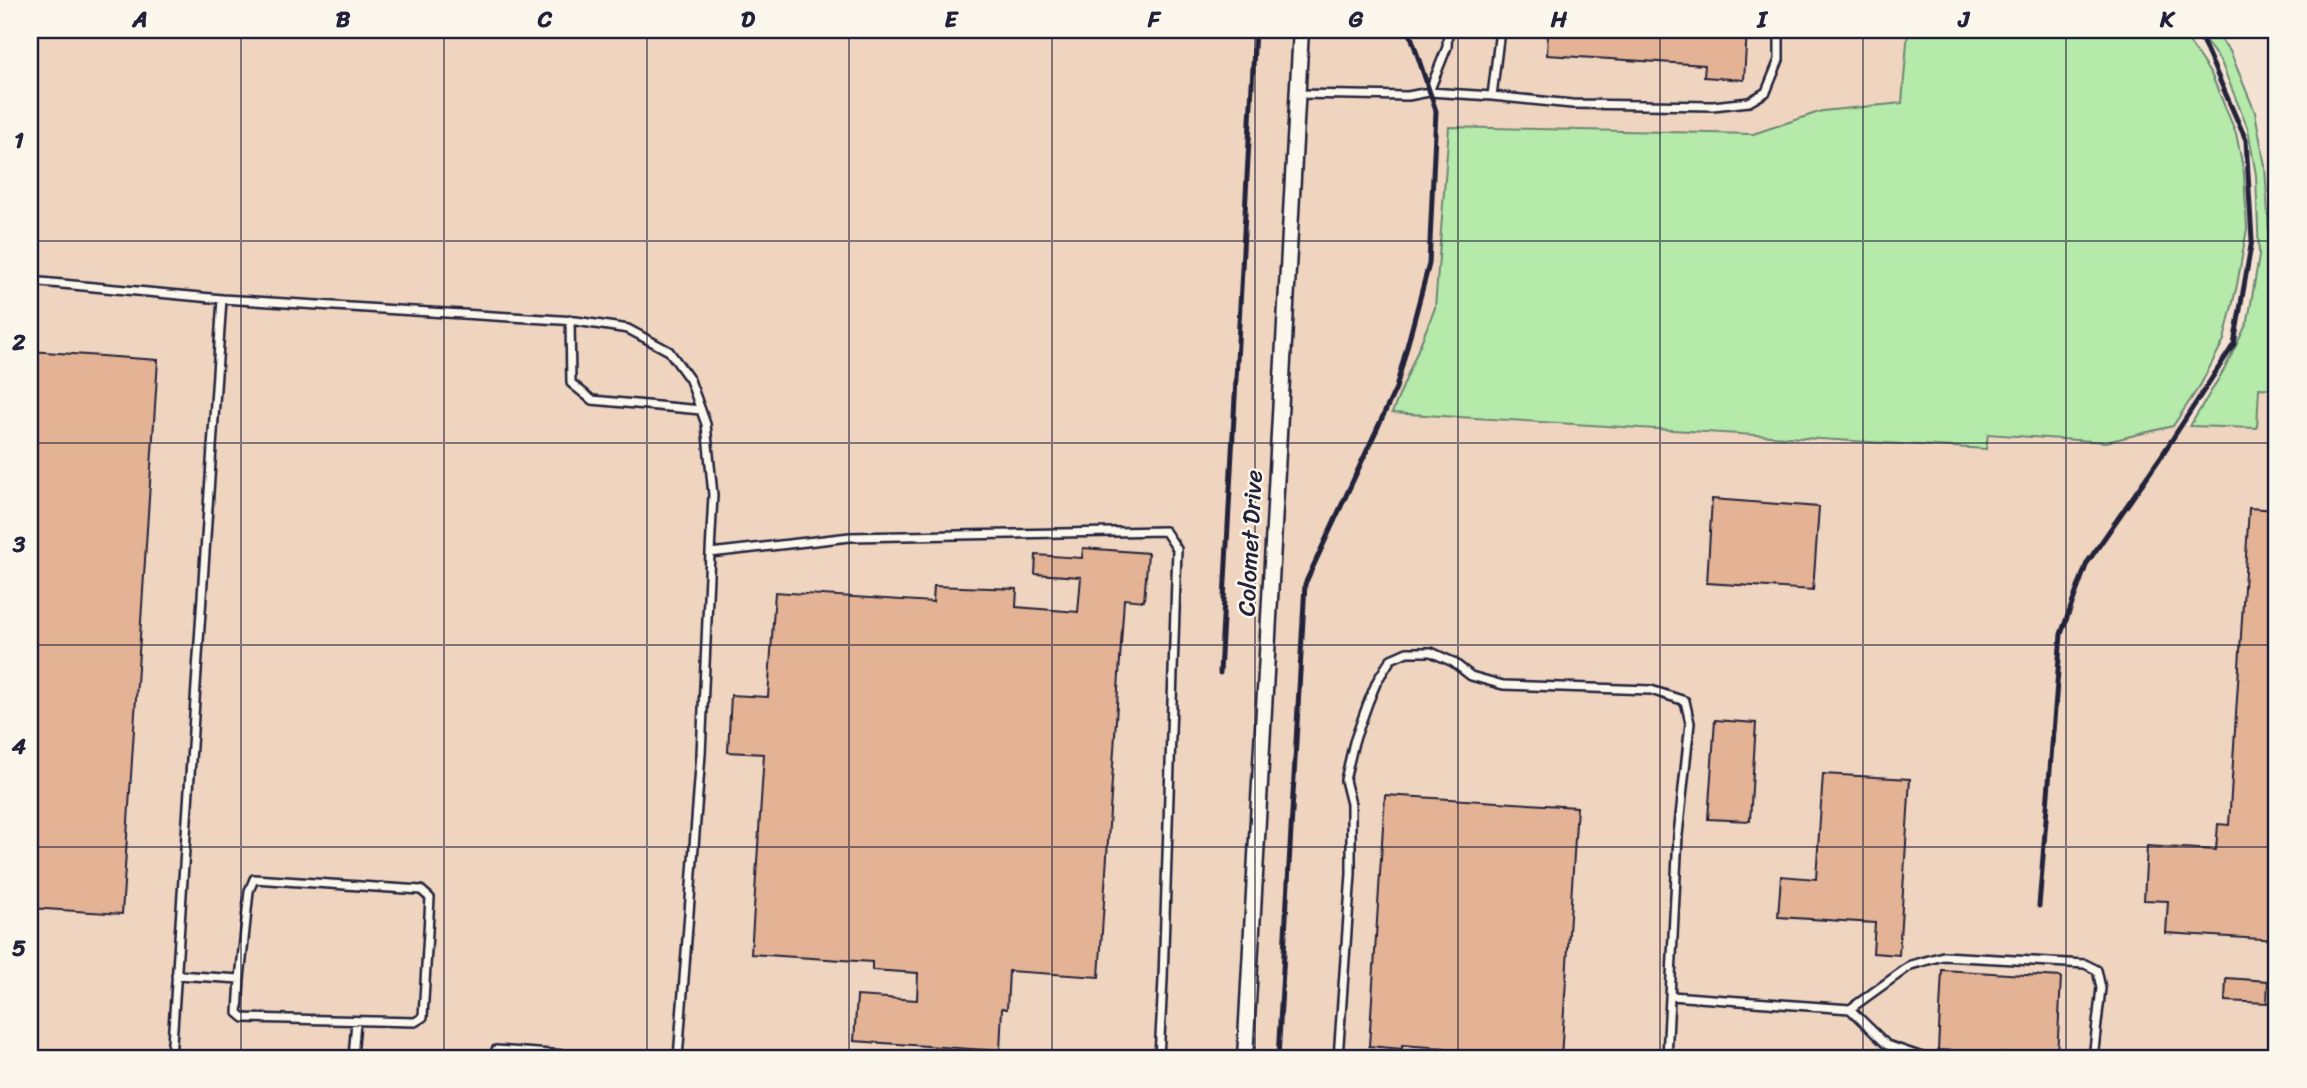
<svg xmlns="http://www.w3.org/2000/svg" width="2307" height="1088" font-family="Sriracha,sans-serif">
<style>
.built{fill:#efd5c0}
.green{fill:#b5eaab;stroke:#6c8673;stroke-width:2}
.building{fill:#e4b395;stroke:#22223b;stroke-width:2}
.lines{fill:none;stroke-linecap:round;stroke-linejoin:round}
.service-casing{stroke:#22223b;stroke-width:12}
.minor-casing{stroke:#22223b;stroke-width:19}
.service{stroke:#fbf7ec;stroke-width:7}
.minor{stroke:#fbf7ec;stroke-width:14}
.rail{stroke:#22223b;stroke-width:5}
.grid{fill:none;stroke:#22223b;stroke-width:2;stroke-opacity:0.55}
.labels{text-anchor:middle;stroke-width:5;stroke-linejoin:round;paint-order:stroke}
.street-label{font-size:24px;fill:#22223b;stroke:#fbf7ec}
.neatline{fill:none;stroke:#22223b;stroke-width:2.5}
.grid-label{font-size:23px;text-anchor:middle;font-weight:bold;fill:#22223b}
</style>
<rect width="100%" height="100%" fill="#f4e3d2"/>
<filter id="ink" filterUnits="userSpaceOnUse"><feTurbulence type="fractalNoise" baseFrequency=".0143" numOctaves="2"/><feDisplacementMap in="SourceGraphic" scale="14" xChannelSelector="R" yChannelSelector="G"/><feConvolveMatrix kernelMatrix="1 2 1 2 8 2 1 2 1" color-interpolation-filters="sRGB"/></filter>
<g filter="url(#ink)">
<path class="built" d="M30 30H1908L1902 103 1822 111 1754 134 1449 128 1435 308 1392 413 1986 448 1987 434 2106 442 2173 426 2257 428 2259 388 2277 389V1058H30Z"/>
<path class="green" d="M1908 30H2181L2212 76 2236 133 2244 173 2247 229 2237 285 2224 340 2201 384 2173 426 2106 442 1988 434 1986 449 1392 413 1435 308 1449 127 1753 134 1822 111 1902 103Z
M2197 30H2213L2230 51 2255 112 2265 166 2272 278 2277 283V389L2259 388 2257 428 2190 426 2225 368 2248 321 2259 256 2256 175 2248 129 2221 62Z"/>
<path class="building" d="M1548 30H1747L1744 80 1704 77 1705 65 1547 55Z
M30 351 158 360 122 914 30 908Z
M1712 499 1819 507 1813 590 1707 583Z
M2249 508 2277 510V940L2166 933 2168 901 2144 900 2147 846 2216 850 2218 824 2229 825Z
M1083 548 1148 553 1144 601 1124 599 1099 977 1009 971 1007 1009 1002 1008 1000 1051 854 1041 857 996 917 1000 918 973 872 970V962L751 954 764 754 728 752 731 695 768 697 775 592 933 602 934 586 1017 589 1016 607 1078 612 1081 577 1035 574 1036 555 1082 558Z
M1715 720 1756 723 1750 821 1708 819Z
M1823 774 1910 779 1899 955 1873 953 1875 923 1778 917 1781 876 1816 879Z
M1385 795 1577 807 1561 1058H1444V1048L1402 1045V1049L1369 1046Z
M1942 970 2061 977 2057 1057 1938 1050Z
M2226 978 2268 981 2267 1003 2225 1001Z"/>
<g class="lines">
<defs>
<path id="service" d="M1429 92 1447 47 1448 30
M1298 94 1408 96 1429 92 1492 96 1500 30
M1492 96 1572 104 1713 106 1749 102 1766 92 1779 60V30
M30 281 222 299
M570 320 571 383 592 400 701 410
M176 975 240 979 249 891 254 879 421 890 430 898 423 1017 415 1022 244 1018 238 1013 240 979
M1671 996 1850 1009 1911 965 1943 956 2085 964 2097 970 2101 988 2094 1050 2091 1058
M1850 1009 1887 1045 1925 1058
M171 1058 222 299 576 321 628 329 669 351 690 380 706 424 713 495 710 553
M353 1058 356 1021
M495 1058 496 1050 606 1058
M678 1058 701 754 710 553 850 537 1165 531 1177 549 1163 979 1159 1058
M1338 1058 1351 874V804L1345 780 1354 742 1368 703 1377 681 1391 659 1407 652H1431L1453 662 1471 676 1503 685 1651 690 1685 701 1690 723 1678 835 1667 1058"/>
<path id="minor" d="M1245 1058 1301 30"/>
</defs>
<use href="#service" class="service-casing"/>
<use href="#minor" class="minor-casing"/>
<use href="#service" class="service"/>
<use href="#minor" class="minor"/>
<path class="rail" d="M1220 673 1255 30
M2039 906 2061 634 2087 563 2160 458 2234 344 2252 240 2246 140 2202 40 2191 30
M1278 1058 1305 584 1396 388 1429 264 1436 111 1409 30"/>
</g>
</g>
<path class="grid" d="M241 30V1058M444 30V1058M647 30V1058M849 30V1058M1052 30V1058M1255 30V1058M1458 30V1058M1660 30V1058M1863 30V1058M2066 30V1058M30 241H2277M30 443H2277M30 645H2277M30 847H2277"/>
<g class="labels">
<g class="street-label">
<text transform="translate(1250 543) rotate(-87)" y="8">Colomet Drive</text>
</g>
</g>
<rect width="2307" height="1088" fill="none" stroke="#fbf7ec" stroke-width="77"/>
<rect x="38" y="38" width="2230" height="1012" class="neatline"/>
<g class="grid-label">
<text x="140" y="27">A</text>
<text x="343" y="27">B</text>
<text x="545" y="27">C</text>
<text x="748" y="27">D</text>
<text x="951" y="27">E</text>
<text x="1154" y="27">F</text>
<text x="1356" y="27">G</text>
<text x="1559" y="27">H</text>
<text x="1762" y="27">I</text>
<text x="1964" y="27">J</text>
<text x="2167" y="27">K</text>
<text x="19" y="148">1</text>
<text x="19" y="350">2</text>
<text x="19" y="552">3</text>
<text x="19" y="754">4</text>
<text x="19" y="956">5</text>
</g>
</svg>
